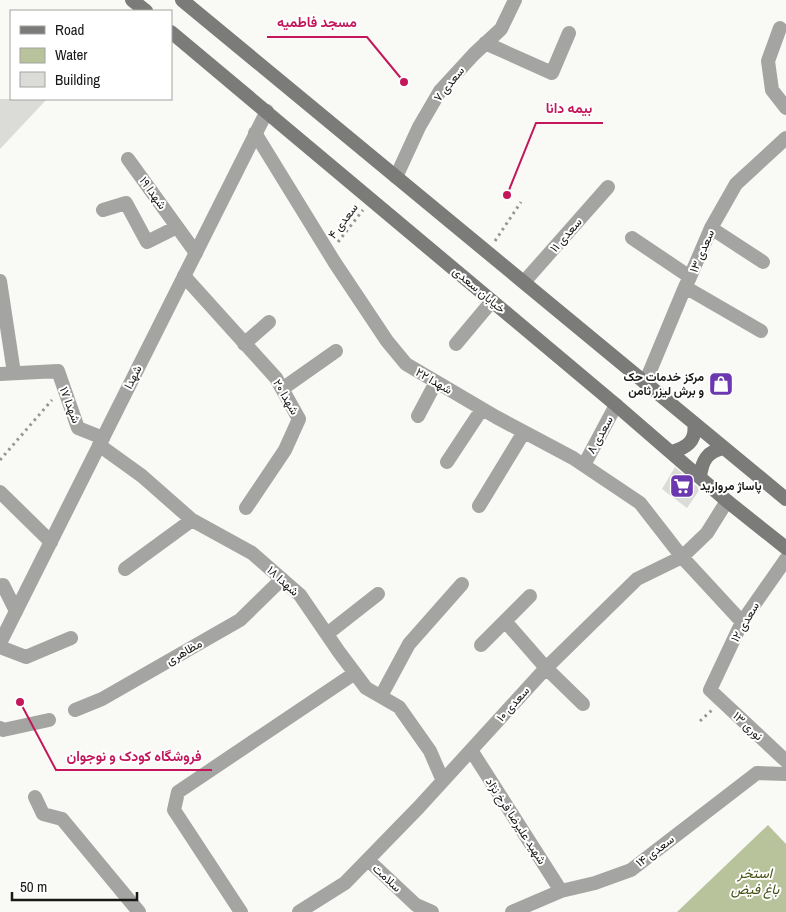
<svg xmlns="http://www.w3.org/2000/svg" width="786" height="912" font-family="'Archivo Narrow',Vazirmatn,sans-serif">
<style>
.water{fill:#b8c29b}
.building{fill:#dbdcd8}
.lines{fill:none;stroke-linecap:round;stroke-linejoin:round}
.path{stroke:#969793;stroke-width:3;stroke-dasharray:2.5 4;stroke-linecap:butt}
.minor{stroke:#a4a4a3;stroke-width:14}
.tertiary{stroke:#a4a4a3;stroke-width:14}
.secondary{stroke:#7b7c79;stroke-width:14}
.labels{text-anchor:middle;stroke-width:4;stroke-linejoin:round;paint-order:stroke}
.street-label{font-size:12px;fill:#191917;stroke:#fff}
.poi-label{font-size:12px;font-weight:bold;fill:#191917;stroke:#fff;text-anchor:end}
.water-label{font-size:14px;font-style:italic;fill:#465114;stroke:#fff}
.leader{fill:none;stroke:#c2185b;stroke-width:2}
.callout-dot{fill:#c2185b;stroke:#fff;stroke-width:2}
.callout-label{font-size:14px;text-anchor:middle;font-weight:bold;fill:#c2185b;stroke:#fff;stroke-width:4;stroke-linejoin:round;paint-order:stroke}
</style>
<rect width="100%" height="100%" fill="#f9faf5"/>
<path class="water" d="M768 825 786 844V912H677Z"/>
<path class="building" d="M0 99H47L0 149Z
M675 467 700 489 687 508 662 489Z"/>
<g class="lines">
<path class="path" d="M495 241 521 202
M338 242 363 210
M0 460 52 400
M700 721 712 710"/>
<path class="minor" d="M780 28 768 61 772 90 786 108
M485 43 552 73 569 33
M255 133 335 263 387 341 406 364 496 417 573 458 640 503 682 557 742 622
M128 159 196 253
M396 177 419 127 440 91 474 54 501 29 515 0
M103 210 126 203 147 242 177 227
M711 228 763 262
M632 238 690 277
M184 276 276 378 299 419 285 450 246 508
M0 281 14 373
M524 282 608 187
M685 287 761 331
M244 344 269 322
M456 344 492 301
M0 374 58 371 78 428 103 438
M645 383 685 287 690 277 711 228 736 184 786 138
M282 389 336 351
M418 416 436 382
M99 445 142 476 192 520 252 553 300 595 339 652 366 688 399 707 430 751 443 781
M447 462 482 409
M584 465 616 405
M0 492 51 542
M479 506 524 432
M786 559 742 622 710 690 786 761
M125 569 192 520
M0 586 3 585 16 611
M505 621 546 668 583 704
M327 634 378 594
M481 645 530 596
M0 647 26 657 71 638
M381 696 409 644 462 584
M75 710 102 699 240 620 282 579
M0 728 3 730 49 720
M471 750 561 891
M35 797 43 814 62 819 139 912
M368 860 416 905 432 912
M241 912 174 810 178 792 355 673
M299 912 345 883 419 807 546 668 637 579 682 557 707 533 727 501
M512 912 561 891 595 883 631 870 757 773 786 774"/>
<path class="tertiary" d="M0 643 267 111"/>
<path class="secondary" d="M132 0 146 11
M182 0 786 499
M171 32 616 405 727 501 786 548
M671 452C687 448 697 441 694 423
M700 477C702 461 707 451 724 448"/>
</g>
<defs>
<symbol id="shop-square" viewBox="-11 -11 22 22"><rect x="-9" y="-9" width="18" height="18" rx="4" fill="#6b38af" stroke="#fff"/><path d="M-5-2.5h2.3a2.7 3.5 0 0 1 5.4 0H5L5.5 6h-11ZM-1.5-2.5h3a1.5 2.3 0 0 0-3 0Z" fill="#fff"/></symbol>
<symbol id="supermarket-square" viewBox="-11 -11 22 22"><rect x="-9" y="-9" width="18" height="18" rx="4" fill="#6b38af" stroke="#fff"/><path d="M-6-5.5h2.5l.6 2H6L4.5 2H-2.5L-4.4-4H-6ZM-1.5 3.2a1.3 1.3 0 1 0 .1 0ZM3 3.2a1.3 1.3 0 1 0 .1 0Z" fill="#fff"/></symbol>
</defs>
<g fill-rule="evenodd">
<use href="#shop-square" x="707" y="370" width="28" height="28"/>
<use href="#supermarket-square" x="668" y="472" width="28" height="28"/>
</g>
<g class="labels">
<g class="street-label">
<text transform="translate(449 84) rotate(-51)" y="4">سعدی ۷</text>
<text transform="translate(153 193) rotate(54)" y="4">شهدا ۱۹</text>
<text transform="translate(343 221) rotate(-53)" y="4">سعدی ۴</text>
<text transform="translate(566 235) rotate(-49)" y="4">سعدی ۱۱</text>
<text transform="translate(702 251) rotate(-67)" y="4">سعدی ۱۳</text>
<text transform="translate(479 290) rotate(40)" y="4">خیابان سعدی</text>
<text transform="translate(133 377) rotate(-63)" y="4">شهدا</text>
<text transform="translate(434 381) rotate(30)" y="4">شهدا ۲۲</text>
<text transform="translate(286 397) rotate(60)" y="4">شهدا ۲۰</text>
<text transform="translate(70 405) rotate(69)" y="4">شهدا ۱۷</text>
<text transform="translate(600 435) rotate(-61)" y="4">سعدی ۸</text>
<text transform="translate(283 581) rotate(42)" y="4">شهدا ۱۸</text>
<text transform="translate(745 622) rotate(-60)" y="4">سعدی ۱۲</text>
<text transform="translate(184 652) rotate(-30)" y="4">مظاهری</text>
<text transform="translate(513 704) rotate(-48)" y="4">سعدی ۱۰</text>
<text transform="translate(748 726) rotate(43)" y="4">نوری ۱۳</text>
<text transform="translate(516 821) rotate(57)" y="4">شهید علیرضا فرخ نژاد</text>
<text transform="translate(655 851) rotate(-37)" y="4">سعدی ۱۴</text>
<text transform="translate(387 878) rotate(43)" y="4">سلامت</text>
</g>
<g class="poi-label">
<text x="704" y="381">مرکز خدمات حک<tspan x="704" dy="14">و برش لیزر ثامن</tspan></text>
<text x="700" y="490" text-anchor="start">پاساژ مروارید</text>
</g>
<g class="water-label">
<text x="755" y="878">استخر<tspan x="755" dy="16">باغ فیض</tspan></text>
</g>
</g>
<path class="leader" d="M404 82L367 37H267M507 195L536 123H603M20 702L56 770H212"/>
<g class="callout-dot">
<circle cx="404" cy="82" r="5"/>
<circle cx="507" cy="195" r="5"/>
<circle cx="20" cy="702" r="5"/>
</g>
<g class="callout-label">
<text x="317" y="27">مسجد فاطمیه</text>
<text x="569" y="113">بیمه دانا</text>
<text x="134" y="761">فروشگاه کودک و نوجوان</text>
</g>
<rect x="10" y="10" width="162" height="90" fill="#ffffff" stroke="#a3a3a2"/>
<rect x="20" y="26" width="25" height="8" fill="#7b7c79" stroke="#a3a3a2"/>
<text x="55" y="35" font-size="15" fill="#191917">Road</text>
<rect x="20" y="48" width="25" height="15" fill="#b8c29b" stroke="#a3a3a2"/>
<text x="55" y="60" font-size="15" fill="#191917">Water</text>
<rect x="20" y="72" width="25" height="15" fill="#dbdcd8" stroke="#a3a3a2"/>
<text x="55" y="85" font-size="15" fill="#191917">Building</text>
<path d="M12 892v8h125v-8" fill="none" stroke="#191917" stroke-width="2.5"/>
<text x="20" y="892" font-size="15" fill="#191917" stroke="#ffffff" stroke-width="4" paint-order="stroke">50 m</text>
</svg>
